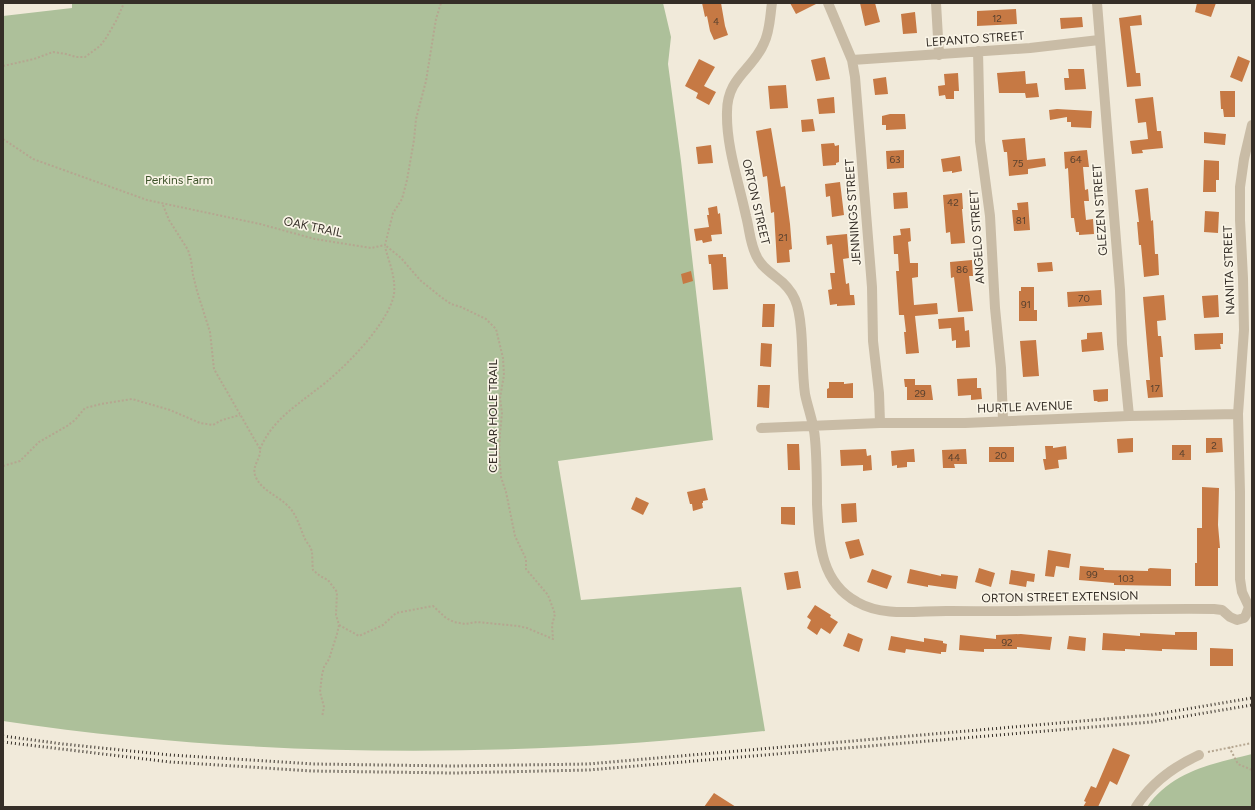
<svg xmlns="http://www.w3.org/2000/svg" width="1255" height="810" font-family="Figtree,sans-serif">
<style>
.green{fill:#adc09a}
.building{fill:#c67944}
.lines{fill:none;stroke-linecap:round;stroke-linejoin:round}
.path{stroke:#b5a690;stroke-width:2;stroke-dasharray:2 2;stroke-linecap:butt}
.street{stroke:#c9bca6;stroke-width:10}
.rail{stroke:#352e27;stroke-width:3;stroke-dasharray:1 3;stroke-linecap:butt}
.labels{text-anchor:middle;stroke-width:3.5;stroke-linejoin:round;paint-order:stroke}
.number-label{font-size:10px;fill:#59412e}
.street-label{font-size:12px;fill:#352e27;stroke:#f9f4e6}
.park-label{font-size:12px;fill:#3e542b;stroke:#f9f4e6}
</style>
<rect width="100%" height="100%" fill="#f1eada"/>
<path class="green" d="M72 3H663L671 37 668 64 681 161 713 440 558 461 581 600 741 587 765 731C699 738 633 744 566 747 378 756 189 749 3 721V16L72 8Z
M1252 754V807H1147C1172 771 1212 764 1252 754Z"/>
<path class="building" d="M702 3H721L725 26 728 35 714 40 710 31 707 16 705 17Z
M790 3H818L796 14Z
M860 3H875L880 22 865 26Z
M1197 3H1216L1211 17 1195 12Z
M1016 9 1017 24 977 26V11Z
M915 12 917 33 903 34 901 14Z
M1141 15 1142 25 1130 26 1136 73H1140L1141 86 1127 87 1119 18Z
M1082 17 1083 27 1061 29 1060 18Z
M1238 56 1250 61 1242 82 1230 77Z
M825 57 830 79 816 81 811 60Z
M699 59 715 67 704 86 716 92 709 105 696 98 698 93 685 86Z
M1068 69H1084L1086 89 1065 90 1064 78H1069Z
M1025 71 1026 84 1037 83 1039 97 1026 98 1025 93H999L997 73Z
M958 73 959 91H954V99H946L945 95 939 96 938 86 945 85 944 74Z
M886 77 888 94 875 95 873 79Z
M786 85 788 108 770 109 768 86Z
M1220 91H1235V117H1224L1223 109H1221Z
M834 97 835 113 819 114 817 99Z
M1153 97 1157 131H1161L1163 148 1142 150 1143 153 1132 154 1130 141 1148 139 1146 122 1138 123 1135 99Z
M1057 109 1092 111 1091 128 1071 127V122H1067V117L1050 120 1049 110Z
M890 114H905L906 129 886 130V125H882V116Z
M813 119 815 131 802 132 801 120Z
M771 128 781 187 785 186 790 224 792 249 789 250 790 262 777 263 774 212 771 213 767 176 763 177 756 131Z
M1204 132 1226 134 1225 145 1204 143Z
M1025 138 1027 160 1045 158 1046 166 1028 169V174L1009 176 1007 152H1004L1002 140Z
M834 143 835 146 839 145V162L836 163V165L823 166 821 144Z
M711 145 713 163 698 164 696 147Z
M904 150V168L887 169 886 151Z
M1087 150 1089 167H1083L1085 190 1088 189 1089 201H1084L1086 220 1093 219 1094 234 1079 235V232H1076L1074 218H1071L1068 168 1065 169 1064 152Z
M960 156 962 171 952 173V171L943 172 941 159Z
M1204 160 1219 161V180H1216V192H1203Z
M840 182 844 215 832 217 830 196 826 197 825 184Z
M1148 188 1151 221 1153 220 1155 254H1158L1159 275 1144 277 1141 245H1139L1137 222H1139L1135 190Z
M907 192 908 208 894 209 893 193Z
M962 193 963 209H962L965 243 951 244 950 232 946 233 943 195Z
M1028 202 1030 230 1014 231 1012 210H1018L1017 203Z
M717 206 718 214 720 213 722 234 711 235 712 241 703 243 702 240 696 241 694 229 709 227 707 215H709L708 208Z
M1205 211 1219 212 1218 233 1204 232Z
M910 228 911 241 908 242 910 263H918V277L912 278 914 305 937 303 938 314 915 316 919 353 906 354 904 332H906L904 315H899L896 271H899L898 254H894L893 236 901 235 900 229Z
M847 234 849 258 843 259 846 284 849 283 850 295H854L855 305 837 306V304L830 305 828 290 832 289 830 273H835L832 244 827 245 826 236Z
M723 254V257H726L728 289 713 290 711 264H709L708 255Z
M972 260 973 276H969L973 311 958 312 954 277 951 278 950 262Z
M1052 262 1053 271 1038 272 1037 263Z
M691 271 693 281 683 284 681 274Z
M1021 287H1034V310H1037V321H1019V291H1021Z
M1101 290 1102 305 1068 307 1067 292Z
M1164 295 1166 320 1157 321 1158 336H1161L1163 357H1160L1163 397 1148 398 1146 380H1150L1143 297Z
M1218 295 1219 317 1204 318 1202 296Z
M763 304H775L774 327H762Z
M964 317 965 331 969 330 970 347 956 348V340L952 341 951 328 939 329 938 319Z
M1102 332 1104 350 1082 352 1081 340 1087 339V333Z
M1223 333V344H1220L1221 349 1195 350 1194 334Z
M1036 340 1039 376 1023 377 1020 341Z
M761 343 772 344 771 367 760 366Z
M977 378V388H981L982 399 971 400V395L958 396 957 379Z
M904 379H915V385H931L933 400H907V387H905Z
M829 382H844V384L853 383V398H827V389L829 388Z
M758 385H770L769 408 757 407Z
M1108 389V401L1098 402 1097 401H1094L1093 390Z
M1133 438V452L1118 453 1117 439Z
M1206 438H1222L1223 452 1206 453Z
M787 444H799L800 470H788Z
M1172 445H1191V460H1172Z
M1045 446H1053V448L1066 446 1067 459 1058 460 1059 468 1045 470 1043 459H1046Z
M989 447H1014V462H989Z
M866 449 867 456 871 455 872 470 863 471V465L841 466 840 450Z
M914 449 915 462H907V467L897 468V465L892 466 891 451Z
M966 449 967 464H954L955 468H943L942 450Z
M1202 487 1219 488 1218 525 1220 548H1218V586H1195V563H1197V528H1202Z
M705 488 708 500 703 501V503H702L703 508 693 511 692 504H690L687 492Z
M636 497 649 503 643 515 631 509Z
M856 503 857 522 842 523 841 504Z
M781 507H795V525L781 524Z
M859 539 864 555 850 559 845 542Z
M1048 550 1071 554 1069 568 1056 566 1054 577 1045 576Z
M1080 566 1104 568V570L1148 571V569L1150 568 1171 569V586L1114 585V583L1079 580Z
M979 568 995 573 991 587 975 582Z
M872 569 892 576 887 589 867 582Z
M910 569 941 576V574L958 576 956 589 928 585V587L907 583Z
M1011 570 1035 574 1034 582 1027 581 1026 587 1009 584Z
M798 571 801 588 787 590 784 573Z
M815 605 831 615 830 617 838 622 830 634 821 628 817 635 807 628 811 620 807 617Z
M1175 632H1197V650L1162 649V651L1125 649V651L1102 650 1103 633 1140 636V633L1175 635Z
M848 633 863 639 859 652 843 646Z
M1021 634 1052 637 1050 650 1017 647V649H984V652L959 650 960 635 996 639V635Z
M891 636 924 642V638L943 641V643L947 644 946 652H941V654L906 649 905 653 888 650Z
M1069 636 1086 638 1085 651 1067 649Z
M1210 648 1233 649V666H1210Z
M1113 748 1130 755 1117 785 1110 781 1098 807H1083L1086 802 1084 801 1091 786 1096 788Z
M714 793 736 807H704Z"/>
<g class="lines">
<path class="path" d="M3 66 34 59 53 52 66 54 76 57H85L100 46 106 38 116 21 124 3
M3 139 33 159 147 200 260 224 315 239 371 248 385 245 393 213 402 199 407 180 414 140 416 119 426 81 436 19 441 3
M163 205 169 220 188 250 191 260 193 275 197 291 210 332 214 369 260 449C261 459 252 465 255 475 260 490 277 495 288 506 298 516 300 529 306 541 308 544 310 546 311 549 313 552 312 565 313 570L320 576 328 580 337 592 336 615 339 625 337 634 329 659 324 667 322 675 320 692 324 707 322 717
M260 449C272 421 293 408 316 390 340 373 389 324 394 294 396 278 389 262 385 247
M3 466 20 461 39 442 67 426 75 420 85 408 101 404 132 399 170 410 200 423 213 425 222 420 240 415
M339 625 359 636 383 625 396 613 433 606 446 618 454 622 465 624 477 622 518 626 527 628 553 639 552 625 555 614 548 595 526 569V559L515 536 506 492 501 477 499 453 500 433 502 413 500 398 504 375 503 358 496 329 486 319 461 307 451 304 441 297 420 280 401 258 385 245
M1229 747 1238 764 1252 770
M1208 752 1252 743"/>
<path class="street" d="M772 3C770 16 770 31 764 43 753 70 727 77 727 112 726 146 739 183 746 216 750 231 750 246 758 259 763 268 769 271 776 277 795 291 799 305 801 329 803 350 802 373 805 394 808 409 814 423 815 439 817 460 817 482 817 504 819 541 820 582 857 602 885 618 920 610 951 611 1039 612 1126 608 1214 609L1222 610 1230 617 1237 620 1244 618 1246 615 1249 607 1242 592 1240 579V492L1238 414 1244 330 1243 278 1240 220V187L1244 159 1252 125
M828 3 852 60 855 77 872 287 873 341 879 393 880 423
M936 3 939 55
M1097 3 1120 290 1122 344 1129 416
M978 51 980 141 990 216 995 308 1001 368 1003 420
M852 60 1030 48 1099 40
M761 428 880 423H965L1129 416 1238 414
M1136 807C1151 783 1173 767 1199 755"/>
<path class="rail" d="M3 736 63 744 170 755 313 764 453 766 588 764 1151 715 1252 698
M3 742 170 762 312 771 453 773 589 770 1151 722 1252 705"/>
</g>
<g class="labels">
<g class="number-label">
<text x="997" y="22">12</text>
<text x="716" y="25">4</text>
<text x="895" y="163">63</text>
<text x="1076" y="163">64</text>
<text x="1018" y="167">75</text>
<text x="953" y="206">42</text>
<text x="1021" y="224">81</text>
<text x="783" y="241">21</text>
<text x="962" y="273">86</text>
<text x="1084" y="302">70</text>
<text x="1026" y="308">91</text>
<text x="1155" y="392">17</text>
<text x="920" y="397">29</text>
<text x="1214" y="449">2</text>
<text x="1182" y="457">4</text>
<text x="1001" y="459">20</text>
<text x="954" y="461">44</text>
<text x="1092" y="578">99</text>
<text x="1126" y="582">103</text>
<text x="1007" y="646">92</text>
</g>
<g class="street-label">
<text transform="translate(975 39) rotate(-4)" y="4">LEPANTO STREET</text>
<text transform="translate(756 202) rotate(77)" y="4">ORTON STREET</text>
<text transform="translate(1100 210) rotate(-94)" y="4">GLEZEN STREET</text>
<text transform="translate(853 212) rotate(-94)" y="4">JENNINGS STREET</text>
<text transform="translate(313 227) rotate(12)" y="4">OAK TRAIL</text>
<text transform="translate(977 237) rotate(-94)" y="4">ANGELO STREET</text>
<text transform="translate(1229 270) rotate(-92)" y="4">NANITA STREET</text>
<text transform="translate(1025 407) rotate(-2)" y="4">HURTLE AVENUE</text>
<text transform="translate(493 416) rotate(-90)" y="4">CELLAR HOLE TRAIL</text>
<text transform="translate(1060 597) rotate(-1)" y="4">ORTON STREET EXTENSION</text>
</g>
<g class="park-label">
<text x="179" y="184">Perkins Farm</text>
</g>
</g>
<rect width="1255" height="810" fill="none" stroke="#352e27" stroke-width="8"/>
</svg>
